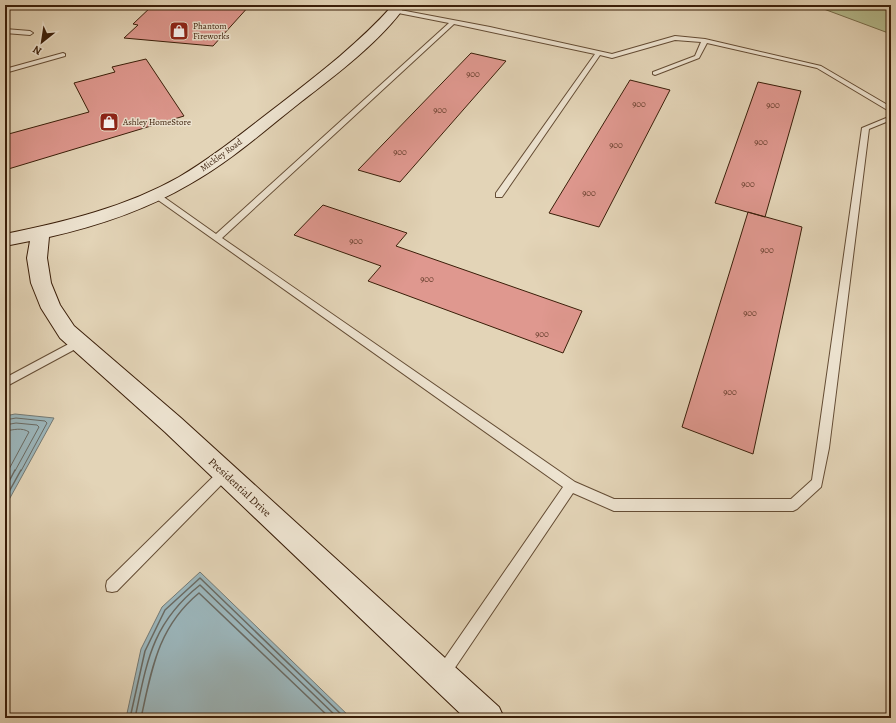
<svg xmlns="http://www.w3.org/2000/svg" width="896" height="723" font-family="Alegreya,serif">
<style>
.green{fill:#b5bc8e;stroke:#786d4c}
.water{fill:#9bb5ba;stroke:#747973}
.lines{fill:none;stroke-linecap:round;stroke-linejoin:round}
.shore-far1{stroke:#6a6a62;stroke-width:1}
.shore{stroke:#6a6a62;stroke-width:1.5}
.building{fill:#df988f;stroke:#3a1e09}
.lane-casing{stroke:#644c34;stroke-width:2}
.secondary-casing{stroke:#3a1e09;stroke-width:2}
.lane{fill:#ede3d0;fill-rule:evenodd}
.secondary{fill:#ede3d0;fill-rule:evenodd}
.labels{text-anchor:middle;stroke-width:3;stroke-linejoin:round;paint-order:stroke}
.far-poi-label{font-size:9px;fill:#3a1e09;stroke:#ede3d0;text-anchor:start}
.number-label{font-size:9px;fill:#633c2a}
.far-street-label{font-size:9px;fill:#3a1e09;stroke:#ede3d0}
.street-label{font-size:11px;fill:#3a1e09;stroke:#ede3d0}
</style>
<rect width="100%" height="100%" fill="#e3d4b7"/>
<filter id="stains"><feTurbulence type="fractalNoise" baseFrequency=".005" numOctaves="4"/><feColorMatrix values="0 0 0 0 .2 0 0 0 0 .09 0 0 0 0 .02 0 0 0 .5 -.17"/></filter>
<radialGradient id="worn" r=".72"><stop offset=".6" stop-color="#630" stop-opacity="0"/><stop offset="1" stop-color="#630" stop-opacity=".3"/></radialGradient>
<path class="green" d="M813 5H891V34Z"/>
<path class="water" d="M15 414 54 418 5 507V416Z
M200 572 351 718H126L141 649 162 607Z"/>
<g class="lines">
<path class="shore-far1" d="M5 420 16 418 45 421 47 423 21 471
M5 425 16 423 37 425 39 427 15 471
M5 431C13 430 22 427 29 432L8 471"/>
<path class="shore" d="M5 476 8 470
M5 489 15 470
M5 499 21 470
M130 718 145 651 165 610 200 578 345 718
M135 718C147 661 152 623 200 585L338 718
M141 718C152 668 158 627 199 593L330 718"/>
</g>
<path class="building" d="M153 5H250L213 46 124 38 138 25 133 24Z
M471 53 506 61 400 182 358 170Z
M146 59 184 116 5 170V135L89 112 74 83 115 72 112 67Z
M630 80 670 90 599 227 549 213Z
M758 82 801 91 765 217 715 203Z
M323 205 407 233 396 246 582 311 563 353 368 281 381 266 294 235Z
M748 212 802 227 753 454 682 427Z"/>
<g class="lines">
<defs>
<path id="lane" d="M395 9 490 27 612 54 675 36 705 39 821 66 891 107V112L889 111 817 68 707 43 699 58 655 75 653 74V72L695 56 701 42 675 40 612 58 600 55 502 197H496V193L595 54 454 24 222 238 575 482 614 499H791L812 480 862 128 891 116V120L869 129 829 448 821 487 797 509 793 511H614L573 493 448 678 443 680 438 678 436 673 438 668 563 487 151 195 155 193H158L216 234 449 23 393 12 392 11Z
M5 29 30 31 33 33 30 35 5 33Z
M63 53 65 54V56L5 73V69Z
M78 339 81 340 83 343 81 346 5 387V378Z
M225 468 229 469 231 473 229 477 117 591 112 592 107 591 106 586 107 581 221 469Z"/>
<path id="secondary" d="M393 5H406C381 41 336 75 302 101 265 130 231 161 190 184 146 210 98 226 49 237L47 258 51 283 60 305 74 326 181 418 499 707 504 718H465L165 432 60 338 41 308 31 283 27 258 30 241 5 246V234C65 222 126 207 179 177 215 156 247 129 280 104 320 73 359 43 393 5Z"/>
</defs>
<use href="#lane" class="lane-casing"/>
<use href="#secondary" class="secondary-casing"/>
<use href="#lane" class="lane"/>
<use href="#secondary" class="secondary"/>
</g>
<defs>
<symbol id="shop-square" viewBox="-11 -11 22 22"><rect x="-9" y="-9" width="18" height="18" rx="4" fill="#8f2418" stroke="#ede3d0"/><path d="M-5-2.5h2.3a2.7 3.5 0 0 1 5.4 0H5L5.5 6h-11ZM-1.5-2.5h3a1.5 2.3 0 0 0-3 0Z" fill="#fff"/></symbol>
</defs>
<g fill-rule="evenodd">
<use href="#shop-square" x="168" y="20" width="22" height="22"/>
<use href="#shop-square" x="98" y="111" width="22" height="22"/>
</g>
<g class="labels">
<g class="far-poi-label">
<text x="193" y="29">Phantom<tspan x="193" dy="10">Fireworks</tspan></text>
<text x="123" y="125">Ashley HomeStore</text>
</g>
<g class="number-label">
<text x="473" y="77">900</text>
<text x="639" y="107">900</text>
<text x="773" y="108">900</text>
<text x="440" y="113">900</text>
<text x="761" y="145">900</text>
<text x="616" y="148">900</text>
<text x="400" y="155">900</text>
<text x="748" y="187">900</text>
<text x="589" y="196">900</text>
<text x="356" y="244">900</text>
<text x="767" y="253">900</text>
<text x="427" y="282">900</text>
<text x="750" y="316">900</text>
<text x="542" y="337">900</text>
<text x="730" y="395">900</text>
</g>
<g class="far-street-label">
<text transform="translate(221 155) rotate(-36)" y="3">Mickley Road</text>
</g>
<g class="street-label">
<text transform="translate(240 487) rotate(43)" y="4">Presidential Drive</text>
</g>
</g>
<rect width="896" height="723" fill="none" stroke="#e3d4b7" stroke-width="20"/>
<rect x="6" y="6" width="884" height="711" fill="none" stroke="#3a1e09" stroke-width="2"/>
<rect x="10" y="10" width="876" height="703" fill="none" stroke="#3a1e09"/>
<g transform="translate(42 42) rotate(210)" stroke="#ede3d0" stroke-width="3" paint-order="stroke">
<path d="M0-3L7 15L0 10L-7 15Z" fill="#3a1e09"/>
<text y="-6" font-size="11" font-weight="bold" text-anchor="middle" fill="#3a1e09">N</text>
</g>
<rect width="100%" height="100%" filter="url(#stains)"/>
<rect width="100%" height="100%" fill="url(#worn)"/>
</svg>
